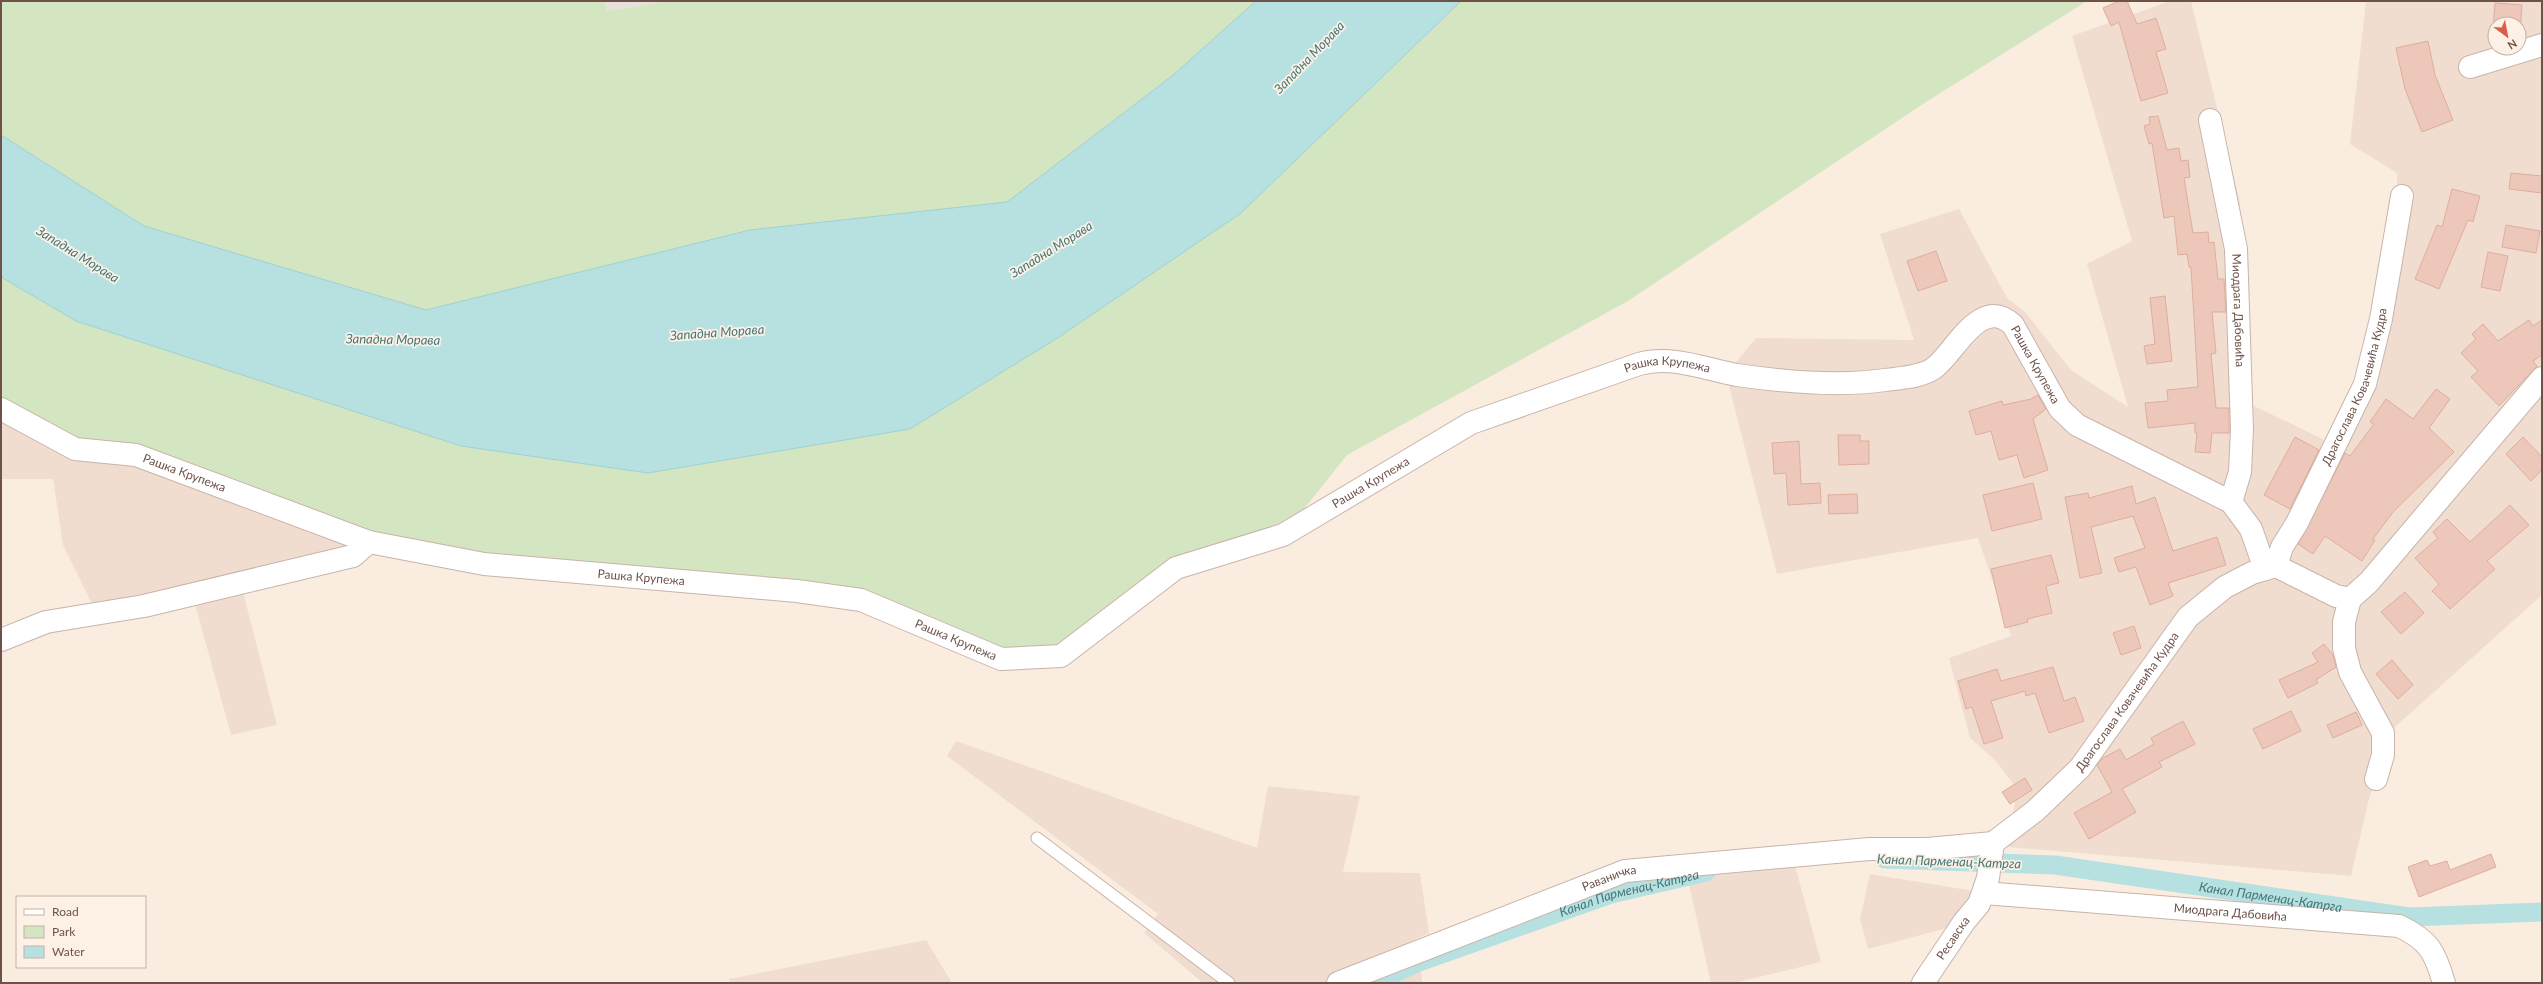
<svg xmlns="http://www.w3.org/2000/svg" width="2543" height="984" font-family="Lato,sans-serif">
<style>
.residential{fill:#f0ddd0;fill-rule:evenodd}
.industrial{fill:#e8e0dc}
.green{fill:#d4e5c1}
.water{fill:#b7e0e1;stroke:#9ed0d2}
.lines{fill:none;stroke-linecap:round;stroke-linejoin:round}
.canal{stroke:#b7e0e1;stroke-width:19}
.building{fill:#edc8ba;stroke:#dead9c}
.lane-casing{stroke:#c9b3a9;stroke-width:13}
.street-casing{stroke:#c9b3a9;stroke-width:24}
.lane{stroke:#fff;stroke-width:11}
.street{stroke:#fff;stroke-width:22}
.labels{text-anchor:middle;stroke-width:3.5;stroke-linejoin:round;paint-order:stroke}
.street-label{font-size:12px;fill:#6e524a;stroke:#fdf1e6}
.water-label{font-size:13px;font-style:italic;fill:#437779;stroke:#fdf1e6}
</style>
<rect width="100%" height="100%" fill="#faede0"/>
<path class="residential" d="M2170 1H2191L2240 203 2252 405 2333 444 2397 269V173L2350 144 2366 1H2542V595L2395 727 2369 799 2351 876 2008 847 2017 789 1996 761 1970 738 1949 658 2011 636 1978 538 1777 574 1726 374 1756 338 1914 340 1880 234 1959 209 2007 298 2025 312 2071 370 2128 407 2087 264 2132 241 2072 36ZM2495 24H2519V48H2495Z
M1 409 385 537 239 576 277 725 231 735 190 586 92 604 63 545 53 479H1Z
M956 741 1257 848 1268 786 1360 796 1343 872 1420 873 1429 933 1324 983H1203L1144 933 1158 914 947 756Z
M1794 862 1821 962 1734 983H1711L1686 871Z
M1870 874 1980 892 1955 926 1868 949 1860 919Z
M926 940 952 983H730L729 979Z
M1421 964 1422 983H1376Z"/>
<path class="industrial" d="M604 1H668L607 11Z"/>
<path class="green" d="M1 1H604L607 11 668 1H1256L1172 76 1007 202 750 230 426 310 144 226 1 135Z
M1461 1H2087L1926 102 1628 301 1347 455 1283 535 1176 568 1061 656 1001 659 861 600 369 542 136 455 75 449 1 409V277L76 321 461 446 648 473 910 429 1059 337 1241 213Z"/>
<path class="water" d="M1256 1H1461L1241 213 1059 337 910 429 648 473 461 446 76 321 1 277V135L144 226 426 310 750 230 1007 202 1172 76Z"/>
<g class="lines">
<g class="canal">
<path id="s1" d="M1885 859 2055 865 2409 917 2542 912"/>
<path id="s2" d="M1373 983 1419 962 1611 894 1706 872"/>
</g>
</g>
<path class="building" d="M2119 1H2127L2137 24 2156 18 2166 49 2156 52 2168 93 2141 101 2119 22 2111 26 2103 8Z
M2495 3 2522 5 2520 32 2519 24H2495V30H2493Z
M2428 41 2435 75 2453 120 2422 132 2405 89 2396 48Z
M2158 116 2167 150 2179 148 2181 161 2188 160 2190 177 2184 178 2193 233 2208 232 2209 243 2214 242 2218 279H2224L2226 312H2212L2216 353 2211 354 2216 408H2229V433H2212L2210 453 2195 452 2197 433H2195V423L2148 428 2145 403 2168 401 2167 390 2198 387 2191 267H2189L2187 254 2178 255 2174 216 2164 218 2152 143 2149 144 2144 126 2150 124 2149 117Z
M2511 173 2542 176V193L2509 189Z
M2452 189 2480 196 2473 222 2468 220 2439 289 2415 279 2437 225 2442 227Z
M2506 225 2540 231 2536 253 2502 247Z
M1936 251 1947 281 1918 291 1907 261Z
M2488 252 2508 256 2500 291 2481 287Z
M2165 296 2172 361 2147 364 2144 346 2155 344 2150 298Z
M2529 320 2533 326 2542 320V355L2533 361 2537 366 2499 406 2471 377 2478 371 2461 353 2476 339 2472 334 2483 324 2498 341Z
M2436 389 2450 399 2429 428 2454 452 2393 512 2373 539 2375 540 2362 561 2325 536 2313 554 2298 544 2345 453 2350 456 2374 424 2370 422 2386 399 2413 419Z
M2038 395 2046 409 2033 419 2048 470 2024 478 2017 455 1999 460 1991 431 1976 435 1969 411 2002 401 2003 405 2031 399Z
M1838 435H1860V441H1869V464L1839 465Z
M2295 437 2319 450 2290 509 2264 495Z
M2523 437 2542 457V470L2531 481 2506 454Z
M1799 441 1801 484 1820 483 1821 503 1788 505 1786 473 1774 474 1772 443Z
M2033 483 2042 519 1992 531 1983 495Z
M2132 486 2136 504 2155 497 2173 551 2217 537 2226 565 2168 583 2173 596 2150 605 2136 567 2119 572 2114 558 2145 548 2133 516 2091 527 2102 573 2080 578 2065 497 2088 493 2089 498Z
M1857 494 1858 513 1829 514 1828 495Z
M2510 505 2529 525 2487 561 2495 569 2450 609 2432 591 2439 584 2415 558 2438 538 2433 532 2447 519 2470 542Z
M2051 555 2059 583 2046 586 2052 613 2027 619 2028 622 2005 628 1991 569Z
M2405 592 2424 613 2401 634 2381 612Z
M2134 626 2141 648 2121 655 2113 633Z
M2324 644 2333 655 2336 667 2316 680 2318 683 2288 698 2279 680 2318 662 2312 653Z
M2392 660 2413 685 2398 699 2376 674Z
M2053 667 2064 701 2075 697 2084 721 2049 733 2035 693 2026 696 2025 691 1991 701 2003 738 1984 744 1972 707 1966 709 1958 681 1997 669 2001 681Z
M2291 711 2301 731 2263 749 2253 729Z
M2356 712 2362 725 2333 738 2327 725Z
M2183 721 2195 744 2159 762 2162 767 2122 789 2136 812 2089 839 2074 813 2112 792 2097 765 2103 758 2120 749 2126 760 2154 744 2151 738Z
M2025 778 2032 790 2010 804 2002 792Z
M2491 854 2496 867 2419 897 2408 867 2427 860 2430 866 2447 861 2450 870Z"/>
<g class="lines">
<defs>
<path id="lane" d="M1037 838 1229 983"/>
<g id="street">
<path d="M2470 67 2542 45"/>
<path id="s3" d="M2210 120 2236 249 2242 429 2240 472 2231 502"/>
<path id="s4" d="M1 409 75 449 136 455 369 542 484 564 797 591 861 600 1001 659 1061 656 1176 568 1283 535 1471 423 1639 364C1673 355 1704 369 1737 375 1785 382 1837 387 1885 380 1900 378 1922 377 1934 368 1955 353 1980 294 2013 325L2060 409 2077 425 2231 502 2251 529 2265 569"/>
<path id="s5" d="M2276 566 2282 547 2297 523 2365 384 2381 319 2402 196"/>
<path d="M2350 599 2344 622V648L2350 672 2383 733V755L2376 779"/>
<path d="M1 640 46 622 144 606 353 556 369 542"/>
<path id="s6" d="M1984 893 2399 926C2429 940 2435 952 2444 983"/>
<path id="s7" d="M1338 983 1625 871 1869 849H1927L1993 843"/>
<path id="s8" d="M1923 983 1964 922 1979 904 1988 878 1993 843 2035 811 2080 768 2188 617 2225 587 2252 573 2276 566 2336 596 2350 599 2369 582 2542 378"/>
</g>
</defs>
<use href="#lane" class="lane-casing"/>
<use href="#street" class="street-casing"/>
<use href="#lane" class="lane"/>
<use href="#street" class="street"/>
</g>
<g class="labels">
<g class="street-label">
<text dy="4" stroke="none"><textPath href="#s3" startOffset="193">Миодрага Дабовића</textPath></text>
<text dy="4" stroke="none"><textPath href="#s4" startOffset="2203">Рашка Крупежа</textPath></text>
<text dy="4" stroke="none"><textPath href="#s4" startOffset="1784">Рашка Крупежа</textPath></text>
<text dy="4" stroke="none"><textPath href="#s5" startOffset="197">Драгослава Ковачевића Кудра</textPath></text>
<text dy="4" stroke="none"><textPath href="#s4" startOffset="197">Рашка Крупежа</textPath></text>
<text dy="4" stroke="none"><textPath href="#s4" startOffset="1461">Рашка Крупежа</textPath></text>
<text dy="4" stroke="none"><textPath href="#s4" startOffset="669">Рашка Крупежа</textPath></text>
<text dy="4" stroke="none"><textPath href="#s4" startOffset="993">Рашка Крупежа</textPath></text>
<text dy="4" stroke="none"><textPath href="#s8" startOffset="356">Драгослава Ковачевића Кудра</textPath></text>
<text dy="4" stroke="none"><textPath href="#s7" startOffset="291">Раваничка</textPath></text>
<text dy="4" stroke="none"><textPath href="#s6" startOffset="247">Миодрага Дабовића</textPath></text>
<text dy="4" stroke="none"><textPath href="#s8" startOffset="54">Ресавска</textPath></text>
</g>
<g class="water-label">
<text transform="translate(1309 57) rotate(-46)" y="5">Западна Морава</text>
<text transform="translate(1051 249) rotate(-32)" y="5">Западна Морава</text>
<text transform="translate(78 254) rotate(32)" y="5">Западна Морава</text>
<text transform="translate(717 332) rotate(-4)" y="5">Западна Морава</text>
<text transform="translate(393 339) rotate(1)" y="5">Западна Морава</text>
<text transform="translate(1949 861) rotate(2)" y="5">Канал Парменац-Катрга</text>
<text dy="5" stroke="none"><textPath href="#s2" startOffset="272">Канал Парменац-Катрга</textPath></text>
<text dy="5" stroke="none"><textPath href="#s1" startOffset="388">Канал Парменац-Катрга</textPath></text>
</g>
</g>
<rect width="2543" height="984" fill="none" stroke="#6e524a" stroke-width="4"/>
<rect x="16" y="896" width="130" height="72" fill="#fdf1e6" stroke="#c4b1a8"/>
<rect x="24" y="909" width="20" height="6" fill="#ffffff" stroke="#c4b1a8"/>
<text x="52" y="916" font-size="12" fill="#6e524a">Road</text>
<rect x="24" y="926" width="20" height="12" fill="#d4e5c1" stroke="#c4b1a8"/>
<text x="52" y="936" font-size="12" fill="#6e524a">Park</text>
<rect x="24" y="946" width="20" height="12" fill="#b7e0e1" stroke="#c4b1a8"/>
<text x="52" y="956" font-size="12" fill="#6e524a">Water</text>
<g transform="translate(2507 36) rotate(148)"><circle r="19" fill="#fdf1e6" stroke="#c4b1a8"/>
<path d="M0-3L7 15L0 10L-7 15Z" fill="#da5c4f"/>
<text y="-6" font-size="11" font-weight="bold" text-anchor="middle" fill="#6e524a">N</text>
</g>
</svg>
